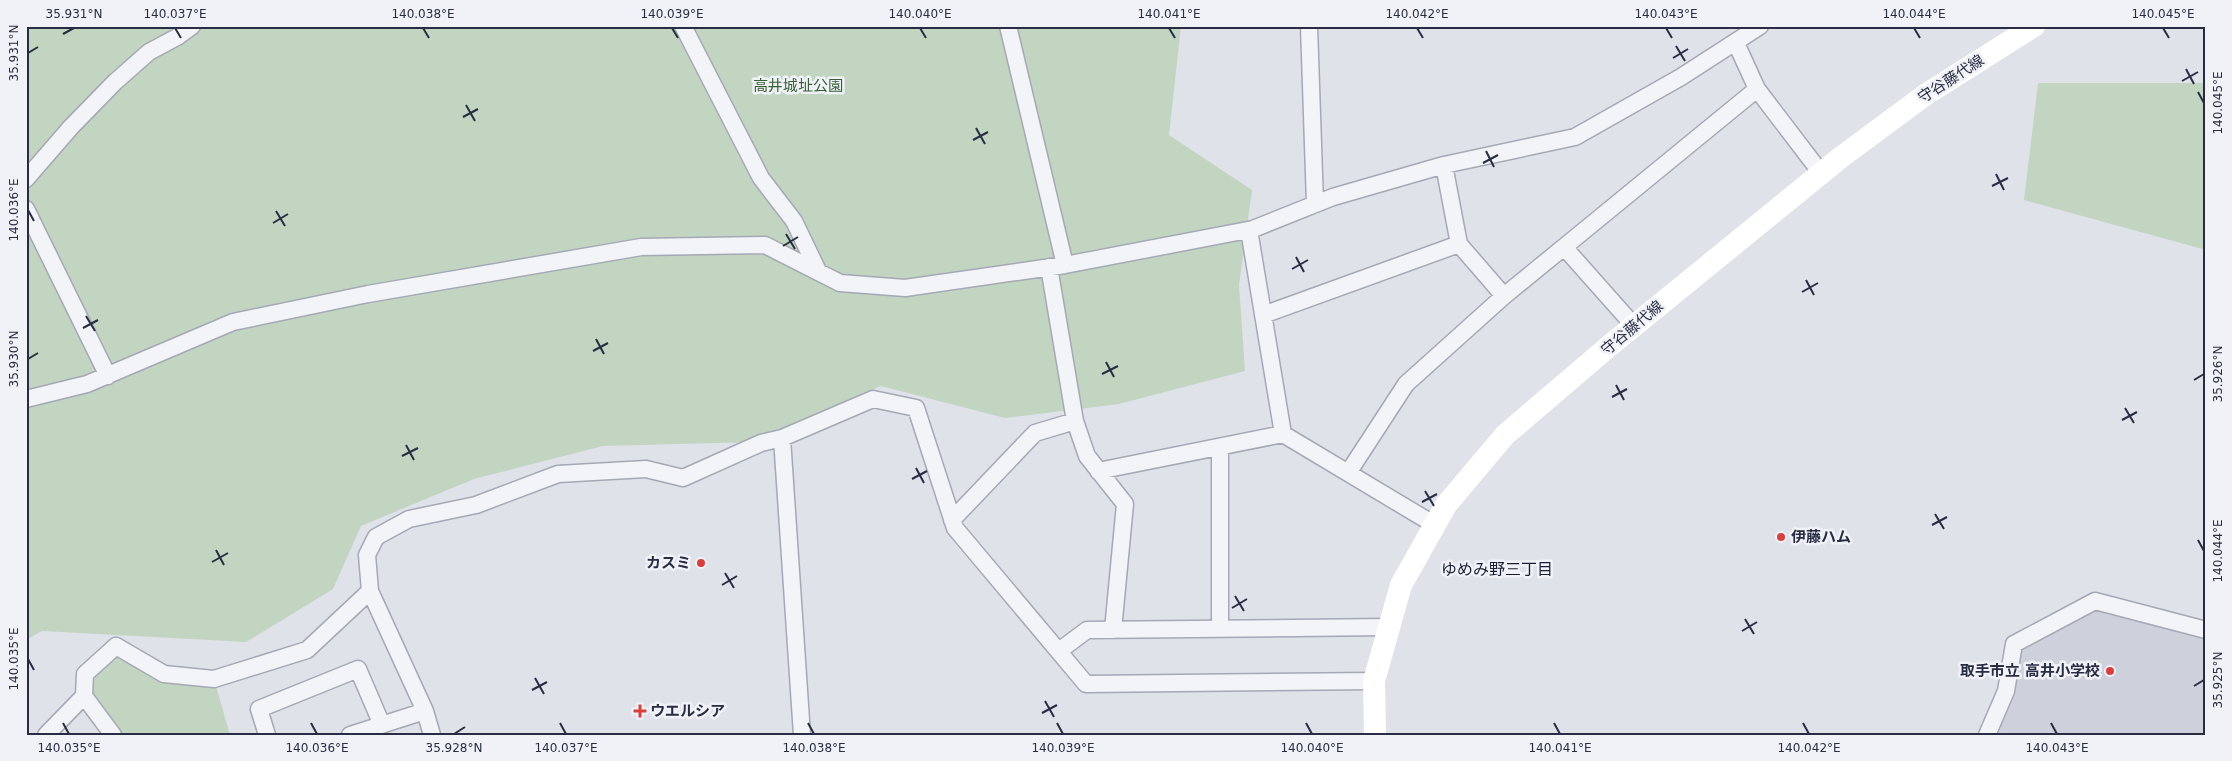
<svg xmlns="http://www.w3.org/2000/svg" width="2232" height="761" font-family="'DejaVu Sans','Noto Sans JP',sans-serif">
<style>
.built{fill:#ced1dc}
.green{fill:#c2d5c1}
.lines{fill:none;stroke-linecap:round;stroke-linejoin:round}
.minor-casing{stroke:#a5a8b5;stroke-width:19}
.minor{stroke:#f3f4f8;stroke-width:16}
.secondary{stroke:#fff;stroke-width:22}
.ticks{fill:none;stroke:#282d43;stroke-width:2}
.poi-dot{fill:#d7403d;stroke:#f0f2f7;stroke-width:2}
.labels{text-anchor:middle;stroke-width:5;stroke-linejoin:round;paint-order:stroke}
.street-label{font-size:15px;fill:#282d43;stroke:#f0f2f7}
.park-label{font-size:15px;fill:#356034;stroke:#f0f2f7}
.poi-label{font-size:15px;font-weight:bold;fill:#282d43;stroke:#f0f2f7;text-anchor:start}
.neighbourhood-label{font-size:16px;fill:#1a1e34;stroke:#f0f2f7}
.neatline{fill:none;stroke:#282d43;stroke-width:2}
.ticks-label{font-size:12px;text-anchor:middle;fill:#282d43}
</style>
<rect width="100%" height="100%" fill="#e0e2ea"/>
<path class="built" d="M2094 608 2206 630V735H1993L2017 649Z"/>
<path class="green" d="M26 26H1181L1169 135 1252 190 1239 285 1245 371 1119 404 1005 418 881 386 756 442 603 446 474 479 361 526 333 589 246 642 42 631 26 640Z
M2038 83H2206V250L2024 200Z
M116 646 164 674 214 679 230 735H113L84 696 85 674Z"/>
<g class="lines">
<defs>
<path id="minor" d="M683 26 761 178 794 221 818 271
M1008 26 1065 265
M1309 26 1315 204
M1736 43 1757 89 1821 173
M1444 165 1459 244 1504 296 1564 247 1627 318 1633 327
M26 179 71 127 115 82 149 52 177 37 192 26
M26 209 108 376
M1249 230 1283 434
M1564 247 1757 89
M1049 267 1075 421 1087 456 1125 504 1113 630
M1263 315 1459 244
M26 399 87 384 233 322 368 294 641 247 765 245 840 283 905 288 1065 265 1253 229 1333 197 1444 165 1575 137 1681 77 1760 26
M782 438 802 735
M1098 471 1283 434 1435 525
M1348 473 1406 384 1504 296
M952 520 1035 433 1075 421
M370 591 425 711 432 735
M1220 629V447
M1059 651 1087 630 1389 627
M84 696 113 735
M46 735 84 696 85 674 116 646 164 674 214 679 307 650 370 591 367 555 376 537 409 519 476 505 558 474 646 469 683 478 761 443 782 438 873 399 916 408 955 528 1086 684 1374 681
M267 735 259 709 358 669 382 725
M350 735 425 711
M1987 735 2006 691 2014 644 2095 601 2206 630"/>
</defs>
<use href="#minor" class="minor-casing"/>
<use href="#minor" class="minor"/>
<path class="secondary" d="M1375 735 1374 681 1401 585 1446 505 1505 435 1608 347 1840 158 1925 95 2034 26"/>
</g>
<path class="ticks" d="M175 28 181 38M423 28 429 38M672 28 678 38M920 28 926 38M1169 28 1175 38M1417 28 1423 38M1666 28 1672 38M1914 28 1920 38M2163 28 2169 38M63 34 74 28M1676 46 1685 61M28 53 38 47M1673 58 1688 49M2186 69 2194 84M2182 81 2198 72M2198 92 2204 103M466 105 475 121M463 117 478 109M976 128 985 144M973 140 988 132M1486 151 1494 167M1483 163 1498 155M1996 174 2004 190M1992 186 2008 178M28 210 34 221M276 211 285 226M273 223 288 214M786 234 795 249M783 246 798 237M1296 257 1304 272M1292 269 1308 260M1806 280 1814 295M1802 292 1818 283M86 316 95 331M83 328 98 320M596 339 604 354M593 351 608 343M28 359 38 353M1106 362 1114 377M1102 374 1118 366M2194 380 2204 374M1616 385 1624 400M1612 397 1627 389M2125 408 2134 423M2122 420 2137 412M406 445 414 460M402 456 418 448M916 468 924 483M912 479 927 471M1425 491 1434 506M1422 502 1437 494M1935 514 1944 529M1932 525 1947 517M2198 540 2204 551M216 550 224 565M212 562 228 553M725 573 734 588M722 585 737 576M1235 596 1244 611M1232 608 1247 599M1745 619 1754 634M1742 631 1757 622M28 659 34 670M535 678 544 694M2194 686 2204 680M532 690 547 682M1045 701 1054 717M1042 713 1057 705M63 723 69 734M311 723 317 734M560 723 566 734M808 723 814 734M1057 723 1063 734M1306 723 1312 734M1554 723 1560 734M1803 723 1809 734M2051 723 2057 734M454 734 465 727"/>
<g class="poi-dot">
<circle cx="1781" cy="537" r="5"/>
<circle cx="701" cy="563" r="5"/>
<circle cx="2110" cy="671" r="5"/>
<path d="M637.5 703.5h5v5h5v5h-5v5h-5v-5h-5v-5h5z"/>
</g>
<g class="labels">
<g class="street-label">
<text transform="translate(1951 79) rotate(-33)" y="5">守谷藤代線</text>
<text transform="translate(1632 328) rotate(-40)" y="5">守谷藤代線</text>
</g>
<g class="park-label">
<text x="798" y="91">高井城址公園</text>
</g>
<g class="poi-label">
<text x="1791" y="542">伊藤ハム</text>
<text x="691" y="568" text-anchor="end">カスミ</text>
<text x="2100" y="676" text-anchor="end">取手市立 高井小学校</text>
<text x="650" y="716">ウエルシア</text>
</g>
<g class="neighbourhood-label">
<text x="1497" y="575">ゆめみ野三丁目</text>
</g>
</g>
<rect width="2232" height="761" fill="none" stroke="#f0f2f7" stroke-width="55"/>
<rect x="28" y="28" width="2176" height="706" class="neatline"/>
<g class="ticks-label">
<text x="74" y="18">35.931°N</text>
<text x="175" y="18">140.037°E</text>
<text x="423" y="18">140.038°E</text>
<text x="672" y="18">140.039°E</text>
<text x="920" y="18">140.040°E</text>
<text x="1169" y="18">140.041°E</text>
<text x="1417" y="18">140.042°E</text>
<text x="1666" y="18">140.043°E</text>
<text x="1914" y="18">140.044°E</text>
<text x="2163" y="18">140.045°E</text>
<text transform="translate(14 53) rotate(-90)" y="4">35.931°N</text>
<text transform="translate(2218 103) rotate(-90)" y="4">140.045°E</text>
<text transform="translate(14 210) rotate(-90)" y="4">140.036°E</text>
<text transform="translate(14 359) rotate(-90)" y="4">35.930°N</text>
<text transform="translate(2218 374) rotate(-90)" y="4">35.926°N</text>
<text transform="translate(2218 551) rotate(-90)" y="4">140.044°E</text>
<text transform="translate(14 659) rotate(-90)" y="4">140.035°E</text>
<text transform="translate(2218 680) rotate(-90)" y="4">35.925°N</text>
<text x="69" y="752">140.035°E</text>
<text x="317" y="752">140.036°E</text>
<text x="454" y="752">35.928°N</text>
<text x="566" y="752">140.037°E</text>
<text x="814" y="752">140.038°E</text>
<text x="1063" y="752">140.039°E</text>
<text x="1312" y="752">140.040°E</text>
<text x="1560" y="752">140.041°E</text>
<text x="1809" y="752">140.042°E</text>
<text x="2057" y="752">140.043°E</text>
</g>
</svg>
